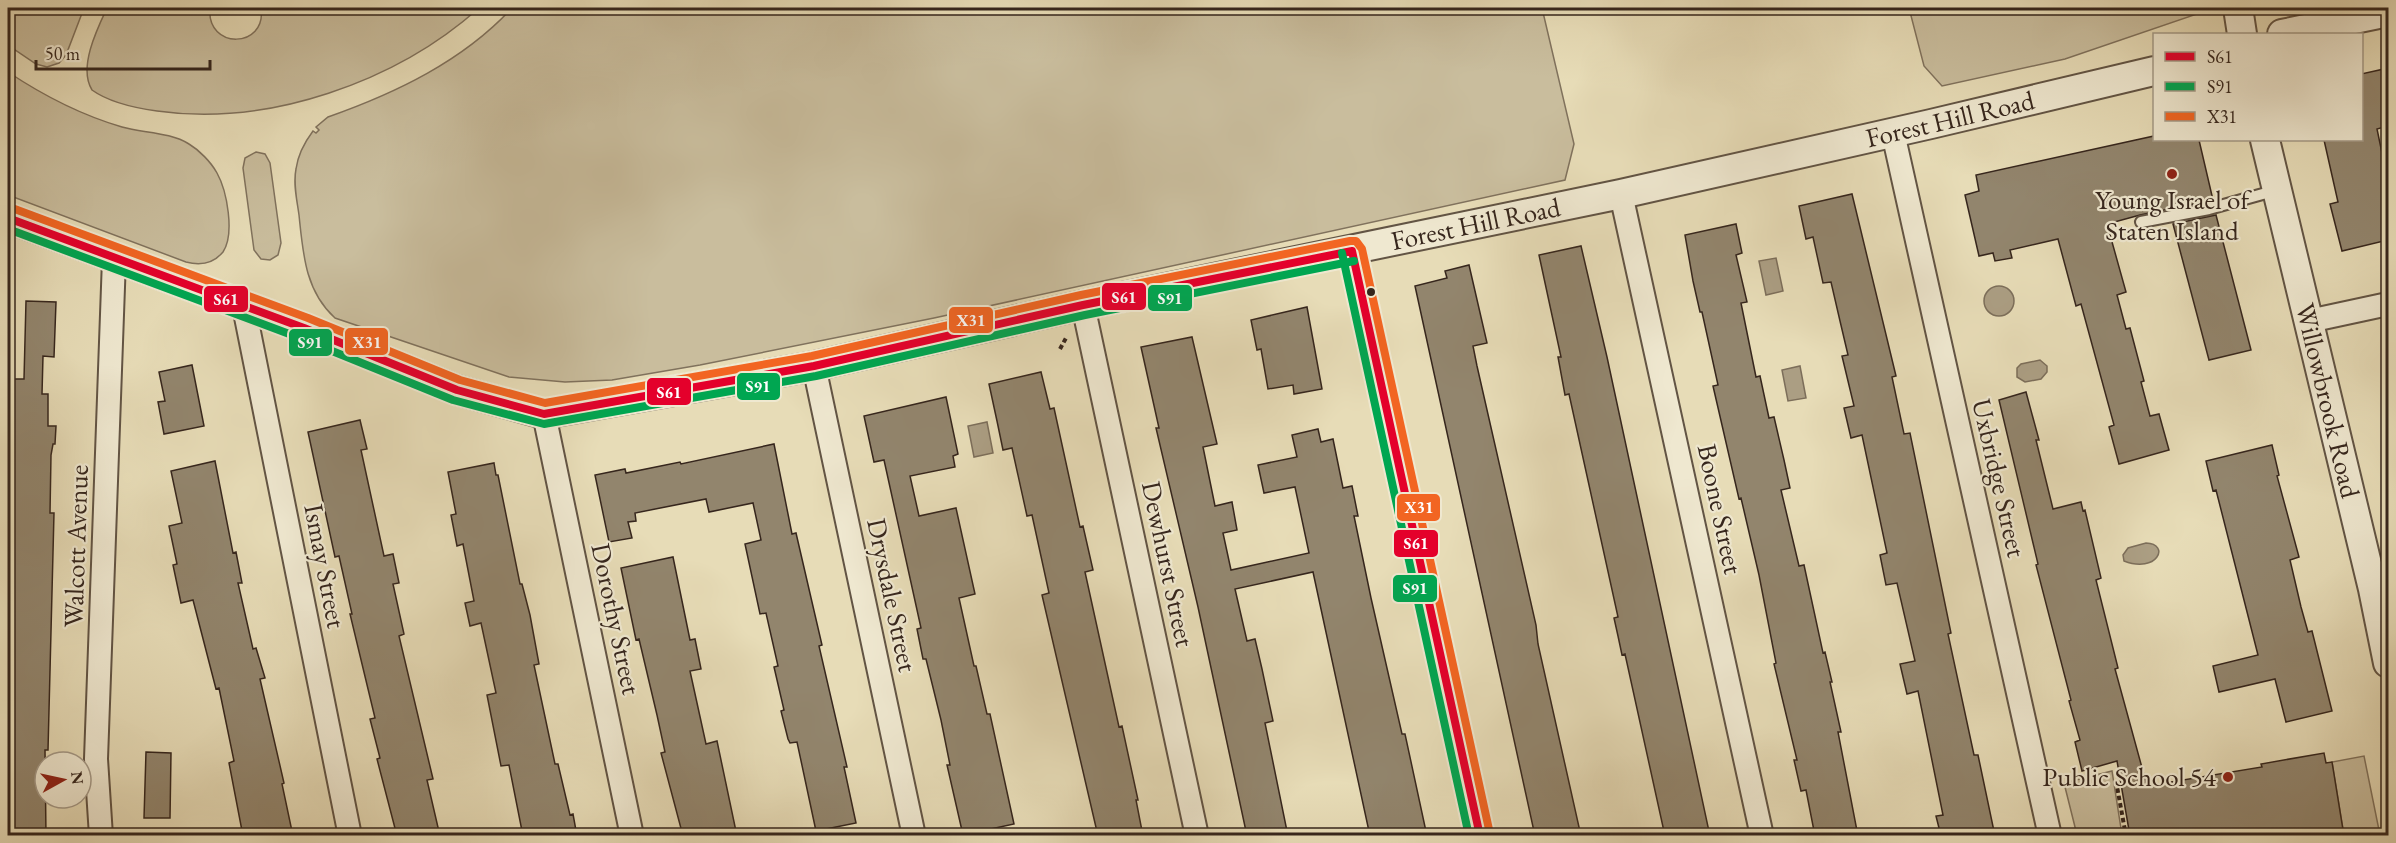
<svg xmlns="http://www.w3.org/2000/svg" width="2396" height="843" font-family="'EB Garamond',serif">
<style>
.green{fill:#c9bd9d;stroke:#80725d;stroke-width:1.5}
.water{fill:#ab9e83;stroke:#7c6e5a;stroke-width:1.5}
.building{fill:#92856d;stroke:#36261d;stroke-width:1.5}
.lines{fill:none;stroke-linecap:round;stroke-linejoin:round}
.service-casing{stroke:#625444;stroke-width:14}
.minor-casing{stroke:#625444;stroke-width:26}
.tertiary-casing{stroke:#625444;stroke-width:32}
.path{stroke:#36261d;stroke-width:4;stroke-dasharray:4.5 3;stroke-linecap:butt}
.service{stroke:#efe8d0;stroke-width:10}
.minor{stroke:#efe8d0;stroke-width:22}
.tertiary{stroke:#efe8d0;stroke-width:28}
.bus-1-casing{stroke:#efe8d0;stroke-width:12}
.bus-2-casing{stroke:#efe8d0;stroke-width:12}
.bus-3-casing{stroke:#efe8d0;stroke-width:12}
.bus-1{stroke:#e4002b;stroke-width:8}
.bus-2{stroke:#00a651;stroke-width:8}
.bus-3{stroke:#f26522;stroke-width:8}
.poi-dot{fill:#8f2418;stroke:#efe8d0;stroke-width:2}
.bus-dot{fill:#36261d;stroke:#efe8d0;stroke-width:2}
.labels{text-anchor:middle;stroke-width:4.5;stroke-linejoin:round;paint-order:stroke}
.street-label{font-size:27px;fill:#36261d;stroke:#efe8d0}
.poi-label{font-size:27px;fill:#36261d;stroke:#efe8d0}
.line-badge{stroke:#efe8d0;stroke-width:2}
.badge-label{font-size:16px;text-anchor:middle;font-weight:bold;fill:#fff}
</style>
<rect width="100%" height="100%" fill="#e7dcb7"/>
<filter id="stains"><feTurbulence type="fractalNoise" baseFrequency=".00333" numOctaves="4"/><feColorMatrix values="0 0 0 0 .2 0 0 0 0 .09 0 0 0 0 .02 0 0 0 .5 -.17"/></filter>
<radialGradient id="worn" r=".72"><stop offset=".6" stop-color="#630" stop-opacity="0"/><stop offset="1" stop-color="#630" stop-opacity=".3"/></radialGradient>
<path class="green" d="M8 8H84L66 55 59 63 47 67 36 64 8 45Z
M107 8H210C206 50 267 49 261 8H479C396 82 268 127 157 111 135 108 110 103 92 90 78 68 97 29 107 8Z
M512 8H1542L1574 144 1565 180 934 318 700 365 612 380 565 382 509 377 335 318C305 291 303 253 299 215 297 200 293 184 296 169 298 154 304 143 313 131L316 133 319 130 316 127 328 117C396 93 463 61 512 8Z
M1909 8H2199L2197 14 2065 59 1942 86 1924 66Z
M8 72C44 96 81 115 122 127 143 133 170 132 189 144 199 150 211 162 217 173 227 191 235 234 223 252 213 264 201 266 186 262L8 195Z
M256 152 265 154 270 163 281 243 278 255 270 260 261 259 254 250 243 168 245 158Z
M2364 756 2380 835H2344L2332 762Z
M2112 771 2122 835H2077L2064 783Z"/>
<path class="water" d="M1776 258 1783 291 1766 295 1759 261Z
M1984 301a15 15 0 1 1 30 0a15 15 0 1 1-30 0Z
M2040 360 2047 366V372L2041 379 2025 382 2017 377V368L2021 364Z
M1800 366 1806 398 1788 401 1782 370Z
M987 422 993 453 974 457 968 426Z
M2146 543C2171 544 2157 574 2124 561L2123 555 2128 548Z"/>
<path class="building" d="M2384 69 2388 88V126L2377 129 2388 182V240L2342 251 2330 204 2338 202 2324 140H2361V74Z
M2154 136V140H2199L2213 200 2140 215 2107 224 2126 292 2117 295 2126 329 2130 328 2144 381 2141 382 2150 416 2159 414 2169 450 2119 464 2109 427 2114 425 2081 304 2076 306 2058 239 2010 250 2012 258 1995 261 1993 253 1979 256 1965 195 1979 191 1976 175Z
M1852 194 1896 376 1892 377 1904 434 1910 433 1951 633 1948 634 1974 755H1978L1995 836H1941L1936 816 1943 815 1918 691 1907 694 1900 664 1915 661 1897 583 1886 585 1880 555 1887 553 1862 435 1851 438 1844 408 1854 406 1842 356 1848 355 1840 321 1831 282 1823 283 1813 237 1806 239 1799 206Z
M2216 215 2251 350 2209 360 2173 224Z
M1736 224 1742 253 1736 255 1747 302 1741 303 1756 377 1760 376 1769 418 1774 417 1784 460 1790 488 1781 490 1799 566 1804 565 1823 653 1825 652 1832 682H1830L1841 732H1838L1858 836H1815L1806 790 1801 791 1794 760H1797L1774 664 1776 663 1759 575 1741 498 1739 499 1713 386 1718 385 1702 312H1700L1693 281 1685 235Z
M1581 246 1607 357 1710 836H1665L1625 654 1622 655 1618 636 1614 618 1618 617 1569 394 1565 395 1558 357H1561L1539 255Z
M1469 265 1487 343 1473 346 1477 366 1536 625 1538 644 1581 836H1535L1415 286 1447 278 1445 271Z
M26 301 56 302 54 357 43 356 42 394H48V426H56L55 444H53L51 455 50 513H54L48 750H45L46 836H8V379H24Z
M1307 307 1322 389 1294 394 1293 385 1268 389 1261 349 1257 350 1251 320Z
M1192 337 1217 444 1203 447 1215 506 1232 502 1237 530 1223 533 1231 570 1309 553 1295 487 1264 493 1258 465 1297 457 1292 435 1318 429 1321 442 1333 439 1343 488 1352 486 1358 516H1354L1371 598 1402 734H1405L1427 836H1370L1313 572 1235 589 1247 641 1255 639 1262 669 1273 721 1265 723 1288 836H1247L1198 607 1156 428H1159L1141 347Z
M192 365 204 426 164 434 158 402 165 401 159 372Z
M1041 372 1050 409 1054 408 1080 527 1083 526 1093 570 1085 572 1119 727 1122 726 1138 800H1136L1143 836H1098L1042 595 1049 593 1032 515 1027 516 1012 448 1003 450 997 421 989 384Z
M2026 392 2039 440H2036L2053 509 2081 502 2083 511 2085 510 2101 578 2096 580 2118 668 2115 669 2147 786 2262 767 2261 764 2324 753 2326 763 2332 762 2344 836H2130L2117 761 2082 771 2075 742 2080 740 2069 701 2071 700 2036 565 2038 564 1999 400Z
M946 397 958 454 953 456 955 467 910 476 919 516 956 508 975 594 959 598 974 666H976L987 714H990L1014 824 963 835 947 765H950L941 720 926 659H923L917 629 921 628 884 460 874 462 864 416Z
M360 420 367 449 361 450 384 556 393 554 399 583 393 584 404 634 399 636 433 779 427 780 440 836H397L377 759 380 758 370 719 375 718 350 614H352L339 556 335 557 308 432Z
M774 444 792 534 796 533 815 615 822 645 819 646 847 767H844L856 823 816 831 797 742 790 743 788 739 781 711 784 710 774 667 778 666 766 613 760 614 745 544 761 540 753 503 709 512 706 499 635 513 636 521 628 522 632 538 609 542 595 475 625 469 626 473 680 462 681 464Z
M2272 445 2279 475 2277 476 2299 557 2290 560 2301 607 2308 632 2312 631 2332 711 2286 722 2275 679 2219 692 2213 666 2258 655 2216 490 2213 491 2206 461Z
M215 461 233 553 236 552 242 583H238L253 649 256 648 265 678 260 679 284 783 282 784 293 836H243L229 763 234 761 219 688 216 689 193 600 181 603 173 565 177 564 169 526 182 523 171 471Z
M494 463 496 475H498L520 584H522L530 615 539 664 534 665 555 764H558L570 815 573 814 577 836H523L509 765 501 766 487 695 496 693 481 623 470 626 465 603 474 601 463 544 457 546 451 515 456 514 448 472Z
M673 557 690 640 695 639 701 669 690 671 706 744 717 741 737 836H683L661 753 665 752 657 715 639 639 636 640 621 568Z
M146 752 171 753 170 818H144Z"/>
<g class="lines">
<defs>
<path id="service" d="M2141 222 2209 209 2277 190"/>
<path id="minor" d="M1893 133 2050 836
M1621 194 1762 836
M1352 251 1480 836
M1083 305 1197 836
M244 307 350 836
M2309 321 2388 304
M814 366 914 836
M544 414 632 836
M101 836 96 759 114 259"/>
<g id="tertiary">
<path d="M2238 8 2242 34"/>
<path d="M2282 34 2388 12"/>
<path id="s1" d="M2265 140 2373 589 2388 663"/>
<path id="s2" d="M8 218 304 328 457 390 544 414 814 366 1083 305 1621 194 1931 124 2154 71"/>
</g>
</defs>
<use href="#service" class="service-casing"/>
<use href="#minor" class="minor-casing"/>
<use href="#tertiary" class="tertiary-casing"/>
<path class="path" d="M1060 349 1066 338
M2116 781 2126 836"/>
<use href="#service" class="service"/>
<use href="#minor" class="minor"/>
<use href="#tertiary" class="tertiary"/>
<defs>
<path id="bus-1" d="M8 218 304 328 457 390 544 414 814 366 1083 305 1352 251
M1352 251 1480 836"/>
<path id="bus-2" d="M8 229 300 338 453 400 544 424 816 376 1085 315 1354 261
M1342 253 1469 836"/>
<path id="bus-3" d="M12 208 308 318 460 380 545 403 812 356 1081 295 1350 241H1356L1362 249 1490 834"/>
</defs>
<use href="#bus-1" class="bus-1-casing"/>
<use href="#bus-2" class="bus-2-casing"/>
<use href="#bus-3" class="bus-3-casing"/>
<use href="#bus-1" class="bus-1"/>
<use href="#bus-2" class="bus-2"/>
<use href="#bus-3" class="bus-3"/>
</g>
<g class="poi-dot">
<circle cx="2172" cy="174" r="6"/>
<circle cx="2228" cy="777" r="6"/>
</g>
<circle class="bus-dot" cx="1371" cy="292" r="5"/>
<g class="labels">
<g class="street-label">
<text dy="9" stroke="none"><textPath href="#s2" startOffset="2008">Forest Hill Road</textPath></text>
<text dy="9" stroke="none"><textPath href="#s2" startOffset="1522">Forest Hill Road</textPath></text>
<text dy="9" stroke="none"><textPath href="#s1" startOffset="268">Willowbrook Road</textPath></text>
<text transform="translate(1999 478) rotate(77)" y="9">Uxbridge Street</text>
<text transform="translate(1720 509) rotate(78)" y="9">Boone Street</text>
<text transform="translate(76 546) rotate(-88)" y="9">Walcott Avenue</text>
<text transform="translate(1168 564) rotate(78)" y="9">Dewhurst Street</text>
<text transform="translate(325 566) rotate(79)" y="9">Ismay Street</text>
<text transform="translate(892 595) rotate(78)" y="9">Drysdale Street</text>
<text transform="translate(616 619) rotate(78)" y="9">Dorothy Street</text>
</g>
<g class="poi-label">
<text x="2172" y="209">Young Israel of<tspan x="2172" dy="31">Staten Island</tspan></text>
<text x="2216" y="786" text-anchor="end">Public School 54</text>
</g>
</g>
<g class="line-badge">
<rect x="1101" y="282" width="46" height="29" rx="6" fill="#e4002b"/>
<rect x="1147" y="284" width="46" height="28" rx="6" fill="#00a651"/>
<rect x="203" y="285" width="46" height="28" rx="6" fill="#e4002b"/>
<rect x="948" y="306" width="46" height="28" rx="6" fill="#f26522"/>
<rect x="344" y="327" width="45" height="29" rx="6" fill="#f26522"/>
<rect x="288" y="328" width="45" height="29" rx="6" fill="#00a651"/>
<rect x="736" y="372" width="45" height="29" rx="6" fill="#00a651"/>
<rect x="646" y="377" width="46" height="29" rx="6" fill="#e4002b"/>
<rect x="1396" y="493" width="45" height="29" rx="6" fill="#f26522"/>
<rect x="1393" y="529" width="46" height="29" rx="6" fill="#e4002b"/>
<rect x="1392" y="574" width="46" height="29" rx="6" fill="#00a651"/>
</g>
<g class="badge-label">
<text x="1124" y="303">S61</text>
<text x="1170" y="304">S91</text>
<text x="226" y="305">S61</text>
<text x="971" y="326">X31</text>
<text x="367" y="348">X31</text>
<text x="310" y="348">S91</text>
<text x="758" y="392">S91</text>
<text x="669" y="398">S61</text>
<text x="1419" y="513">X31</text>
<text x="1416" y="549">S61</text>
<text x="1415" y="594">S91</text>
</g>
<rect width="2396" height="843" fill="none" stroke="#e7dcb7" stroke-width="30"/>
<rect x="9" y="9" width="2378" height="825" fill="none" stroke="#36261d" stroke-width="3"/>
<rect x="15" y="15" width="2366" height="813" fill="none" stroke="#36261d" stroke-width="1.5"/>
<rect x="2153" y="33" width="210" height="108" fill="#efe8d0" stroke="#a59a88" stroke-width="1.5"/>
<rect x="2165" y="52" width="30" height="9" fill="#e4002b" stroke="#a59a88" stroke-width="1.5"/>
<text x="2207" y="63" font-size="18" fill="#36261d">S61</text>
<rect x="2165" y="82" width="30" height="9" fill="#00a651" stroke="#a59a88" stroke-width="1.5"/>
<text x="2207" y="93" font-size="18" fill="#36261d">S91</text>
<rect x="2165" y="112" width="30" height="9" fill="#f26522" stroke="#a59a88" stroke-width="1.5"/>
<text x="2207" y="123" font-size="18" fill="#36261d">X31</text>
<g transform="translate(63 780) rotate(82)"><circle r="28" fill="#efe8d0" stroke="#a59a88" stroke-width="1.5"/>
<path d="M0-4.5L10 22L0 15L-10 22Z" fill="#8f2418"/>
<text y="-9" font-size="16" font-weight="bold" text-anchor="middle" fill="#36261d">N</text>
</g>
<path d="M36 60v9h174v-9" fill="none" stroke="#36261d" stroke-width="3"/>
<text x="45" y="60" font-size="18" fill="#36261d" stroke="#efe8d0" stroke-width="4.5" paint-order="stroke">50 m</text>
<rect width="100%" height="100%" filter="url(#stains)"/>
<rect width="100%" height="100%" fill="url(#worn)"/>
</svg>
